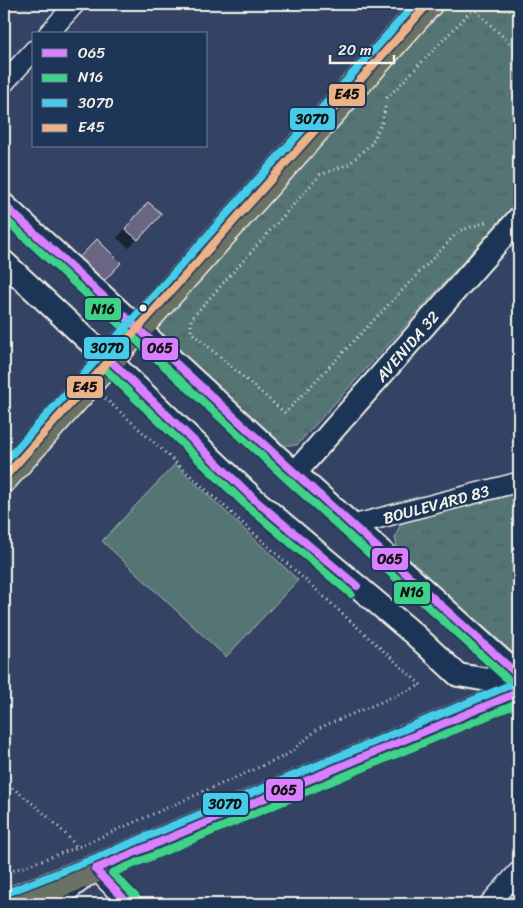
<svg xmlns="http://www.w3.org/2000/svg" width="523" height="908" font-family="Sriracha,sans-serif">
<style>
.grass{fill:url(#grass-tufts);stroke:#a4b3ae}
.pitch{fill:#557574;stroke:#a4b3ae}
.shadow{fill:#0007}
.building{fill:#696582;stroke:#f4f1e8}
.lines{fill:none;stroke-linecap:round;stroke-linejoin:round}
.minor-casing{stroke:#f4f1e8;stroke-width:22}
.tertiary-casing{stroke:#f4f1e8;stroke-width:26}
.trunk-casing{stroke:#f4f1e8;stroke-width:31}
.path{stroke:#f4f1e8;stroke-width:3;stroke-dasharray:1 4;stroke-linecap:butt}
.minor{stroke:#1d3557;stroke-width:19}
.tertiary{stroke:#1d3557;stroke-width:22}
.trunk{stroke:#6b7165;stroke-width:28}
.bus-1-casing{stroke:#1d3557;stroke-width:11}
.bus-2-casing{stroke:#1d3557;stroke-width:11}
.bus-3-casing{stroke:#1d3557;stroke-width:11}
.bus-4-casing{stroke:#1d3557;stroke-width:11}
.bus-1{stroke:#d880ff;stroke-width:8}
.bus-2{stroke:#40d288;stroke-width:8}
.bus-3{stroke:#46cce9;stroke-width:8}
.bus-4{stroke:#ebb288;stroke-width:8}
.bus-dot{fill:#f4f1e8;stroke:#1d3557;stroke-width:2}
.labels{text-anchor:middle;stroke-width:4;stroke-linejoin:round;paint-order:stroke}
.street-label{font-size:16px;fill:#f4f1e8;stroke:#1d3557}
.line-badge{stroke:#1d3557;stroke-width:2}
.pale-badge-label{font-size:14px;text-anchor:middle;font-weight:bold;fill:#111}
</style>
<defs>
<pattern id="grass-tufts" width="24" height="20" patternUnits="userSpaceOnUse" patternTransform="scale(1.25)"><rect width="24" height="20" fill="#557574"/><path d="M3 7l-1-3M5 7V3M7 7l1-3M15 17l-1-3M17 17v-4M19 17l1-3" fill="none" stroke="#4f5e5d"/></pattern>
</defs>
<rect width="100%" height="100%" fill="#344364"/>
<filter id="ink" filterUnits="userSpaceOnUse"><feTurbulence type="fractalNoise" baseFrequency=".02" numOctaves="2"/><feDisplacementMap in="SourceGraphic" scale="10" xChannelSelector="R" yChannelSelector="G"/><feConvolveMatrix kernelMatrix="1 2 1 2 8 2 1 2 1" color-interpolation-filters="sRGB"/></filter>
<g filter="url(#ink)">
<path class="grass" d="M448 4H519V200L297 445H282L153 330Z
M519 491V658L398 551 395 538 401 523Z"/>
<path class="pitch" d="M175 464 298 580 226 657 102 541Z"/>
<path class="shadow" d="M140 212 160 214 129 248 117 238Z"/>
<path class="building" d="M148 202 162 214 138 240 125 229Z
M97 239 121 263 105 280H92L74 263Z"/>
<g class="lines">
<defs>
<path id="minor" d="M48 34 75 4
M4 83 34 50
M353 525 519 482
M95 869 129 904
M489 904 519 871"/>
<path id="tertiary" d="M4 205 295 473 519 676
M4 262 109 360 255 500 414 634 458 675 519 685
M295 473 519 218
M49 904 80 880"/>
<path id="trunk" d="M4 478 428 4
M5 904 95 869 519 692"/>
</defs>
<use href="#minor" class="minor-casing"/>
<use href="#tertiary" class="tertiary-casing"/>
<use href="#trunk" class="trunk-casing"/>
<path class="path" d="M469 4 519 52
M478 4 387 98 382 122 372 143 349 164 320 175 191 319V332L285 413 459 231 486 222
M4 782C31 801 56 822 77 847
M4 874 78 847 287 755 319 728 421 685 105 398"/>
<use href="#minor" class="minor"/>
<use href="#tertiary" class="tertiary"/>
<use href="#trunk" class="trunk"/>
<defs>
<path id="bus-1" d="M4 205 295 473 519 676
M112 362 255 500 357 586
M129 904 95 869 519 692"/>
<path id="bus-2" d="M4 218 288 480 512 683
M105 369 248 507 351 594
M136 897 112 873 519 703"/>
<path id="bus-3" d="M4 463 415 4
M4 894 91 860 515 683"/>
<path id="bus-4" d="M4 478 428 4"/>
</defs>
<use href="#bus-1" class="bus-1-casing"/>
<use href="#bus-2" class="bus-2-casing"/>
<use href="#bus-3" class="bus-3-casing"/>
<use href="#bus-4" class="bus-4-casing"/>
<use href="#bus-1" class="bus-1"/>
<use href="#bus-2" class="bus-2"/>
<use href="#bus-3" class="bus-3"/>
<use href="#bus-4" class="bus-4"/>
</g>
</g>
<circle class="bus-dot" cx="143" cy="308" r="4.5"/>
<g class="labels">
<g class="street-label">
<text transform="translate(407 346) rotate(-49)" y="6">AVENIDA 32</text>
<text transform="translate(436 504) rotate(-15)" y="6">BOULEVARD 83</text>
</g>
</g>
<g class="line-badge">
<rect x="328" y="83" width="38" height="24" rx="5" fill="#ebb288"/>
<rect x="289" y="107" width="47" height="24" rx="5" fill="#46cce9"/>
<rect x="84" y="297" width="38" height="24" rx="5" fill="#40d288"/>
<rect x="83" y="336" width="47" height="24" rx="5" fill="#46cce9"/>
<rect x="141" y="337" width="38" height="24" rx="5" fill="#d880ff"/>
<rect x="66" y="375" width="38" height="24" rx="5" fill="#ebb288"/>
<rect x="371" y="547" width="38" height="24" rx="5" fill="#d880ff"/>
<rect x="393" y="581" width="38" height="24" rx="5" fill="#40d288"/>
<rect x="265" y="778" width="39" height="24" rx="5" fill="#d880ff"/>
<rect x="202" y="792" width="47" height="24" rx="5" fill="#46cce9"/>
</g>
<g class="pale-badge-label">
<text x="347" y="99">E45</text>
<text x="312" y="124">307D</text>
<text x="103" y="314">N16</text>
<text x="107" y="353">307D</text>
<text x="160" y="353">O65</text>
<text x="85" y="392">E45</text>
<text x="390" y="564">O65</text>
<text x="412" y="597">N16</text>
<text x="284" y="795">O65</text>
<text x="225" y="809">307D</text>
</g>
<rect width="523" height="908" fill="none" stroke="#1d3557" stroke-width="20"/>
<rect x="10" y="10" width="503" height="888" fill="none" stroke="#f4f1e8" stroke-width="2" filter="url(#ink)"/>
<rect x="32" y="32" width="175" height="115" fill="#1d3557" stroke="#738091"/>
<rect x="42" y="49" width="25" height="8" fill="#d880ff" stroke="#738091"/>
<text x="78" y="58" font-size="15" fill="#f4f1e8">O65</text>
<rect x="42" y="74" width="25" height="8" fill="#40d288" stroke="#738091"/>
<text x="78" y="82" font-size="15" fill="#f4f1e8">N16</text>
<rect x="42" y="99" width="25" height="8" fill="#46cce9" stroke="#738091"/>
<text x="78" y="108" font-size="15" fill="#f4f1e8">307D</text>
<rect x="42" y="124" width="25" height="8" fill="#ebb288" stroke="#738091"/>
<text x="78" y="132" font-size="15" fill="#f4f1e8">E45</text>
<path d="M330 55v8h64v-8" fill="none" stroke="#f4f1e8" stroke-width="2.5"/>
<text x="338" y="55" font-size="15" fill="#f4f1e8" stroke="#1d3557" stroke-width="4" paint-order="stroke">20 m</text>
</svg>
